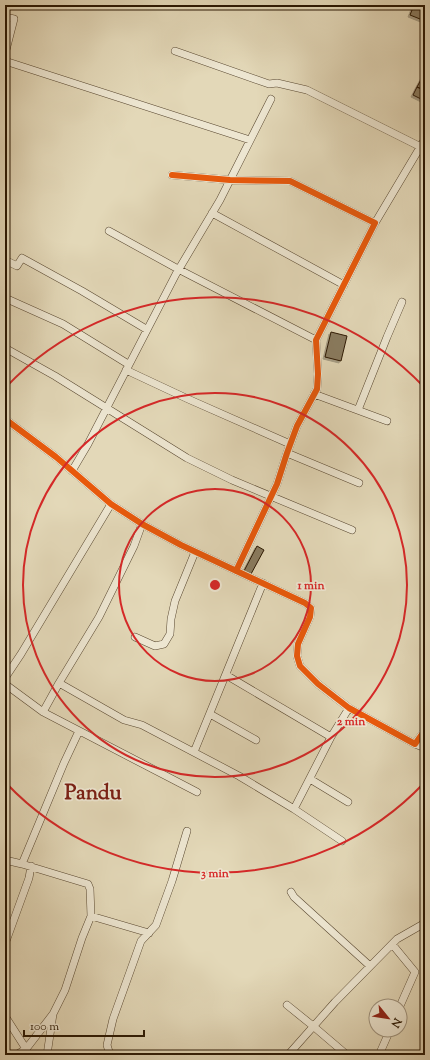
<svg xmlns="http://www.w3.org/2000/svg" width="430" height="1060" font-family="'Sorts Mill Goudy',serif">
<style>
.building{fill:#8a7b61;stroke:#2a1702;filter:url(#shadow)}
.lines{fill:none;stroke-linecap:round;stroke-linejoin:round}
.minor-casing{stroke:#584730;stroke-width:8}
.minor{stroke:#ede6d1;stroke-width:7}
.cycleway-casing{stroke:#ede6d1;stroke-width:8}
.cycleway{stroke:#e8590c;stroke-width:6}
.ring{fill:none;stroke:#d62828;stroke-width:2}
.labels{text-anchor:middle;stroke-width:3.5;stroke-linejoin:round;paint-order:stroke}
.district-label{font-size:21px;font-weight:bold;fill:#7a1f14;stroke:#ede6d1}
.centre{fill:#d62828;stroke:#ede6d1;stroke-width:2}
.ring-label{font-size:12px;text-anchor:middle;font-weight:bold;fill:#d62828;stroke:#ede6d1;stroke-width:3.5;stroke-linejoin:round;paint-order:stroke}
</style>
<defs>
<filter id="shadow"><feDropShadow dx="-2" dy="2" stdDeviation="0" flood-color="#0004"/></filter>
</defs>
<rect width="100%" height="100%" fill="#e3d8b8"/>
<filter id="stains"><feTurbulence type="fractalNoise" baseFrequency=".005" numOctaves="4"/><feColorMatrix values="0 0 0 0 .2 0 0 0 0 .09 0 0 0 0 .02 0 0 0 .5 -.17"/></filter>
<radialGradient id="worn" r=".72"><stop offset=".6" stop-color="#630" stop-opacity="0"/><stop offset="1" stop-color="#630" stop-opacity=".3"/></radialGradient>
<path class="building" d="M414 5H425V21L410 15Z
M423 76 425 77V90L417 87Z
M417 87 425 91V101L413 95Z
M331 332 347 336 341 361 325 357Z
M257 546 264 550 251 574 244 571Z"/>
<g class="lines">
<defs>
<path id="minor" d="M5 17 14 19 5 54
M175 51 269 84 277 83 307 90 425 149
M5 61 250 140
M172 175 230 180 290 181 375 223 316 340 318 374 317 389 297 426 287 453 277 484 236 571
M212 213 344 285
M375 223 425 139
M109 231 178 269 316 340
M5 260 17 266 22 258 82 291 146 329
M5 298 63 324 128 364
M5 348 55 376 187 458 232 480 352 530
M126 370 188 399 290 444
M314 394 387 421
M358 410 387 337 402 302
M5 419 56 457 111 504 142 524 181 545 305 603 311 608 310 617 298 644 297 656 300 666 318 684 349 708 415 744 425 730
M287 453 359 483
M72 471 88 444 176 274 220 200 271 99
M135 637 155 646 164 644 170 634 171 619 175 601 195 552
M226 675 331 737
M5 678 21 654 111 504
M59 683 124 720 142 725 239 776 294 809 342 841
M5 684 43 712 197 792
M43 712 59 683 99 617 134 546 142 524
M210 714 256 740
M415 744 425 748
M194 752 263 583
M310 779 348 802
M294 809 331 737 349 708
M5 860 22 864 88 884 90 889 91 916
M22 864 64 763 79 731
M291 892 294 897 370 966
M5 944 29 878 31 866
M392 944 415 972 400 1006
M287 1005 313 1026 347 1055
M5 1016 30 1055
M16 1055 26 1049 53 1014
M47 1055 53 1014 65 990 82 938 91 916 149 933
M110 1055 107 1045 113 1019 141 941 156 925 172 881 187 831
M288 1055 335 1002 397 939 425 923
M379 1055 390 1030"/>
</defs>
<use href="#minor" class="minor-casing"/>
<use href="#minor" class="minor"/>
<defs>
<path id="cycleway" d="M172 175 230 180 290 181 375 223 316 340 318 374 317 389 297 426 287 453 277 484 236 571
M5 419 56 457 111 504 142 524 181 545 305 603 311 608 310 617 298 644 297 656 300 666 318 684 349 708 415 744 425 730"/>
</defs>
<use href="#cycleway" class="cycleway-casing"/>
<use href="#cycleway" class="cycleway"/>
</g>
<g class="ring">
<circle cx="215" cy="585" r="96"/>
<circle cx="215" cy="585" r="192"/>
<path d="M424 783A288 288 0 0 1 6 783M6 387A288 288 0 0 1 424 387"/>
</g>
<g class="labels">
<g class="district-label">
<text x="93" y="799">Pandu</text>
</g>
</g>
<circle cx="215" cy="585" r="6" class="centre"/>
<g class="ring-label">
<text x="311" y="589">1 min</text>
<text x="351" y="725">2 min</text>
<text x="215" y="877">3 min</text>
</g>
<rect width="430" height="1060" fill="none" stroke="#e3d8b8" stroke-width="20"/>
<rect x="6" y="6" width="418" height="1048" fill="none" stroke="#2a1702" stroke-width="2"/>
<rect x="10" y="10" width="410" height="1040" fill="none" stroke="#2a1702"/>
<g transform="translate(388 1018) rotate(120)"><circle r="19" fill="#ede6d1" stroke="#9f937e"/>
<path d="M0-3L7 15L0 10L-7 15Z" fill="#8f2418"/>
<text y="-6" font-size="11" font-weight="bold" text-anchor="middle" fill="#2a1702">N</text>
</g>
<path d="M24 1030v6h120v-6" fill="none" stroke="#2a1702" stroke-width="2"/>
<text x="30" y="1030" font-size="12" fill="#2a1702" stroke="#ede6d1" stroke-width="3" paint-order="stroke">100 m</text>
<rect width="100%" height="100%" filter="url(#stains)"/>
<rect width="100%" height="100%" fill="url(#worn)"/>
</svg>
